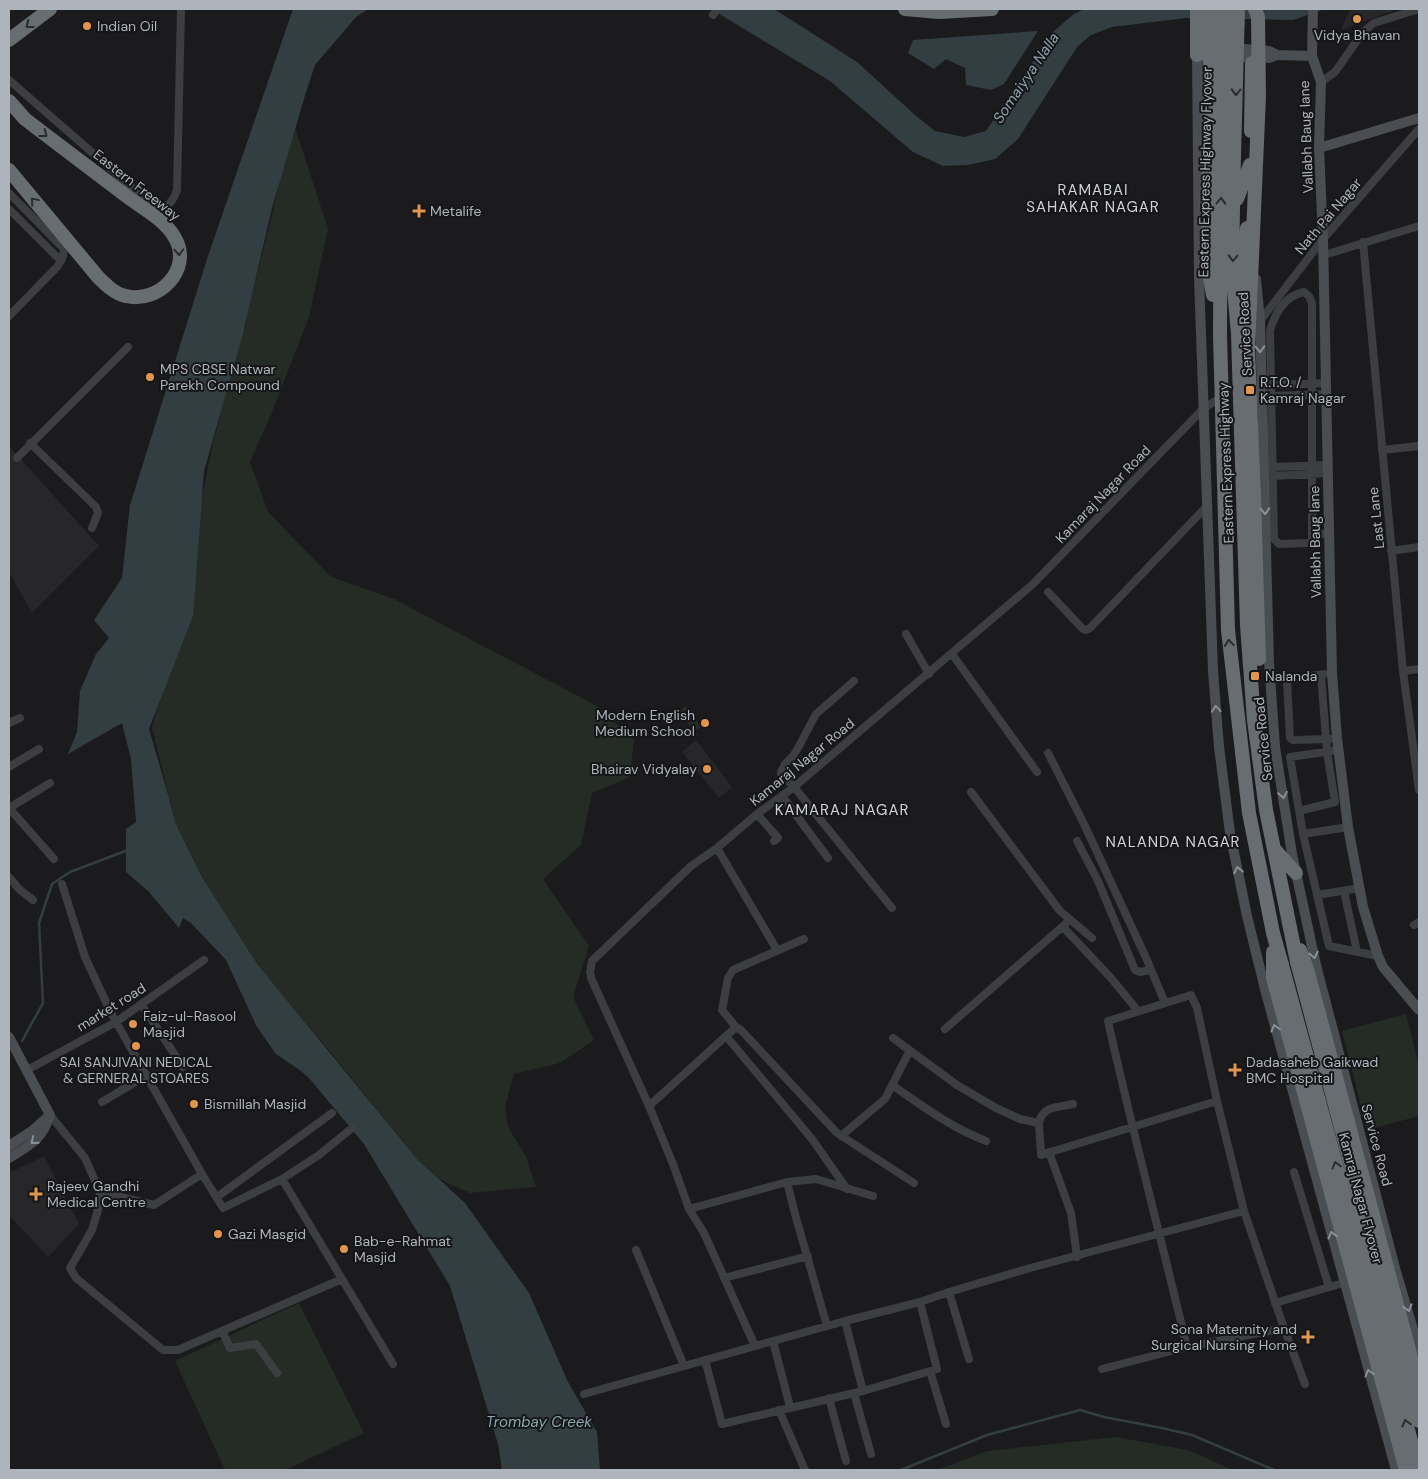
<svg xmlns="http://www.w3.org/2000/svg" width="1428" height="1479" font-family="'DM Sans',sans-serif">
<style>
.built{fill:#272729}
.green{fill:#252c25}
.water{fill:#333e42}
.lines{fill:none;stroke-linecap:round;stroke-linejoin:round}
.stream{stroke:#333e42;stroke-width:2.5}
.street{stroke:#3c3e41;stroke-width:8}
.secondary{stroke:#4a4d51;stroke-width:10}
.highway{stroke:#686d72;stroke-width:14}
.highway-bridge{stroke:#686d72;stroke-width:14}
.oneway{stroke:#2a2c2e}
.oneway2{stroke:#8b9096}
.poi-dot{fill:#e2954d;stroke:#161618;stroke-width:2}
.labels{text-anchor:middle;stroke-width:4;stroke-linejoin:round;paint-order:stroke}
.poi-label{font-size:14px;fill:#aeb4bb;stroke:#161618;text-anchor:start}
.street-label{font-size:14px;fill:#aeb4bb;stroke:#161618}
.water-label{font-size:15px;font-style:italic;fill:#89a6b2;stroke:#161618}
.neighbourhood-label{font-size:15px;letter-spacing:1px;fill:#cfd3d7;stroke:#161618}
</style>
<rect width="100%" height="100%" fill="#1b1b1d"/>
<path class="built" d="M1350 9H1398L1341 30Z
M9 446 99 546 32 613 9 572Z
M696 740 732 787 719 798 682 752Z
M44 1156 79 1224 48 1257 9 1215V1173Z"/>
<path class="green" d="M293 121 328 229 309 317 272 412 250 462 268 512 331 577 394 599 597 706 634 740 630 777 592 793 581 845 543 879 589 946 573 997 594 1040 560 1063 514 1074 505 1106 508 1127 526 1157 536 1187 470 1193 439 1179 417 1159 328 1049 256 964 207 886 175 822 152 727 187 612 199 512 213 443 272 216Z
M686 706 701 727 694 732 679 712Z
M1406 1014 1419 1066V1116L1367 1130 1342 1031Z
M299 1303 364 1433 285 1470H225L175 1361Z
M1116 1437 1188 1450 1233 1470H937L987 1451Z"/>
<path class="water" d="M293 9H368L356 17 315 65 306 92 272 208 241 341 204 471 193 616 149 729 169 798 175 822 203 879 257 964 417 1159 465 1203 529 1293 568 1382 597 1432 600 1470H502L498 1444 450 1286 364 1144 309 1078 301 1071 276 1054 257 1027 226 960 191 923 183 918 179 928 149 892 126 872V829L136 822 131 759 122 723 68 754 77 732 80 691 96 654 109 638 94 620 122 578 130 505 208 256Z
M711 9H774L857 62 915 115 935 131 964 137 986 131 1053 32 1074 14 1084 9H1325L1293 20 1186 18 1112 27 1091 35 1077 47 1018 139 995 159 968 165 943 166 913 152 830 81Z
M1038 31 1004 84 991 90 966 85 965 68 946 59 934 69 908 53 913 40Z"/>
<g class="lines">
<path class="stream" d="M22 1041 43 1003 39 923 52 884 70 872 128 850
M901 1470 987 1435 1080 1410 1104 1417 1162 1428 1192 1435 1274 1470"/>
<path class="street" d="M713 15 718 9
M9 80 150 203C166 209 171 207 177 190L181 9
M1321 82 1335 72 1363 32 1374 23 1419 9
M9 193 64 249 63 256 58 266 9 316
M9 209 61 261
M1363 242 1403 671 1419 790
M1324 255 1419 226
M1304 292 1309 296 1312 303V540L1309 543 1279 544 1274 539 1270 331C1275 313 1284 296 1304 292Z
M1260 321 1323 239 1419 129
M1271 385 1326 383
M1271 396 1326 394
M30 443 96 507 98 513 92 528
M1382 450 1419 446
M17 458 128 347
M1273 467 1328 465
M1273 476 1328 473
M1312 534H1329
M1391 551 1419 547
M1048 592 1083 629 1086 630 1090 628 1208 505
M906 634 929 674
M952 654 1037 772
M1403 671 1419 669
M1324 674 1287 680 1290 738 1293 740 1330 739
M854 681 816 714 798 748 793 756 785 764 781 772V774L794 787 892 908
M9 723 20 718
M1338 750 1290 757 1303 834 1329 946 1378 956
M1048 753 1084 824 1147 960 1165 1003
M9 767 39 749
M971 792 1060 911 1092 938
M782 796 828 858
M9 808 54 859
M9 808 50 783
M1299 811 1335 802 1327 752 1321 675
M757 814 778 838 774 841
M1303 834 1348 827
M1077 841 1098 881 1135 970 1140 972 1150 970
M717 848 777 950
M9 877 19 889 33 900
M62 884 85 957 111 1013 202 1174 223 1208 282 1179 393 1364
M1344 891 1357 952
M1317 895 1360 888
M1414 925 1419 922
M1063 927 1111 978 1138 1011
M804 939 733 970 728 978 722 1010 736 1027 741 1030 837 1133 914 1183
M141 1004 183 1067
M945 1029 1070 920
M726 1036 812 1139 847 1189
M893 1038 957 1085 996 1108 1020 1119 1039 1123C1043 1105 1057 1108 1073 1104
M27 1070 116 1022 204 960
M892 1085C924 1107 950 1127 986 1141
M102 1102 147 1075
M649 1106 736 1027
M50 1115 85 1158 100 1192 98 1210 92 1230 70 1268 76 1278 163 1350H178L342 1279
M1039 1123 1041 1155 1217 1101
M841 1136 885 1099 909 1052
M1049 1152 1071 1213 1077 1257
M1294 1172 1329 1287
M282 1179 319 1155 352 1128
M787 1182 795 1214 827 1326
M100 1192 154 1205 202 1174
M217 1197 332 1113
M689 1209 673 1164 649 1106 591 978 590 972 592 961 691 866 717 848 757 814 794 787 1033 584 1204 408 1222 397
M636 1250 684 1366
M724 1278 808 1256
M949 1292 969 1359
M1275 1303 1350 1281
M845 1321 863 1391
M1284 1328 1305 1384
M222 1331 230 1348 256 1344 277 1373
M773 1341 790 1407
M755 1346 704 1233 689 1209 787 1182 816 1179 873 1196
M705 1360 722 1424 863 1391 937 1369 920 1302
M1102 1369 1187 1347 1284 1328 1244 1211 1217 1101 1197 1008 1191 995 1108 1021C1132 1130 1161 1238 1187 1347
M930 1371 946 1424
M854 1393 871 1454
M584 1394 845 1321 920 1302 949 1292 1030 1268 1244 1211
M829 1398 846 1461
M779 1410 805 1470"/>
<path class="secondary" d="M1313 9 1312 56 1321 82 1319 148 1323 239 1332 673 1337 738 1348 827 1363 907 1378 956 1383 967 1419 1010
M1232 48 1269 51 1277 55
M1204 56 1197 55 1199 277 1213 671 1219 747 1230 833 1247 916 1266 993 1396 1470
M1231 56 1269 58 1277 55 1312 56
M1319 148 1419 118
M1256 279 1260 321 1269 662 1275 747 1292 854 1316 965 1395 1268 1419 1350
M9 1037 50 1115
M9 1146 32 1131 50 1115
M9 1158C31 1144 41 1141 50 1115"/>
<path class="highway" d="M905 9 939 12 992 9
M9 40 50 9
M1197 55V9
M9 101 25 119C60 146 95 172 129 198 144 209 166 221 175 238 193 269 159 304 126 296 115 294 106 285 98 277L9 170
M1251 131 1252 63
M1221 153 1220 335 1228 630 1249 813 1273 933 1282 965
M1234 155 1232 266 1238 334 1247 625 1254 720 1266 810 1297 962
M1209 156 1208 267 1213 295
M1237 199 1250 165
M1241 296 1247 228
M1254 499 1259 659
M1275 850 1296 873
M1300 950 1307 969 1419 1387
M1273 952V978L1406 1470"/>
<path class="highway-bridge" d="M1221 153 1224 9
M1234 155 1238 9
M1209 156 1210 9
M1254 499 1248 349 1259 96 1258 17 1255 9
M1297 962 1419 1421
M1282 965 1419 1470"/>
</g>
<defs><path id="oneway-chevron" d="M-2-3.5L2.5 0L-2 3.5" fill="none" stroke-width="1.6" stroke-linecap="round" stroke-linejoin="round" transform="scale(1.25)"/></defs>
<g class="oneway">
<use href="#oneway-chevron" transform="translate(29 25) rotate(143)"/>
<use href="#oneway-chevron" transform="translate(1236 92) rotate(91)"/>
<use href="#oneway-chevron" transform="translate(44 134) rotate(37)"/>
<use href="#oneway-chevron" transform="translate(34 201) rotate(-130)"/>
<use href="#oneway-chevron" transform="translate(1221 201) rotate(-89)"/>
<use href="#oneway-chevron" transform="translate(179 252) rotate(87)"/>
<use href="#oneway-chevron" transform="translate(1233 258) rotate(91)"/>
<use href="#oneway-chevron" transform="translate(1229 643) rotate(-96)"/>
<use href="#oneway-chevron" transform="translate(1336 1165) rotate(-105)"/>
<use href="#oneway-chevron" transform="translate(1406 1423) rotate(-105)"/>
</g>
<g class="oneway2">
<use href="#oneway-chevron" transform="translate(1260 349) rotate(88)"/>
<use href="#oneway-chevron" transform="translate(1265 511) rotate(88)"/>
<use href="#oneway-chevron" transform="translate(1216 709) rotate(-94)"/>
<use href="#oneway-chevron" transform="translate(1283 795) rotate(81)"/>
<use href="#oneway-chevron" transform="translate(1238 870) rotate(-101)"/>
<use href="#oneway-chevron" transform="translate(1314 955) rotate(78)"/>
<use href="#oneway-chevron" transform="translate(1275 1028) rotate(-105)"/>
<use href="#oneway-chevron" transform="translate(34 1141) rotate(140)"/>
<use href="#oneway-chevron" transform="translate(1332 1235) rotate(-105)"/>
<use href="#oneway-chevron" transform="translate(1408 1308) rotate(74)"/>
<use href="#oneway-chevron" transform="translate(1369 1373) rotate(-105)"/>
</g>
<g class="poi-dot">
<circle cx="1357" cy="19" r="5"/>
<circle cx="87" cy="26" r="5"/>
<path d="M416.5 203.5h5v5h5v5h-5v5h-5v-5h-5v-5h5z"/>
<circle cx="150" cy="377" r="5"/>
<rect x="1245" y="385" width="10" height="10" rx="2.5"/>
<rect x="1250" y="671" width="10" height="10" rx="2.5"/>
<circle cx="705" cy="723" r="5"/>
<circle cx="707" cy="769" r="5"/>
<circle cx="133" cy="1024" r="5"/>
<circle cx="136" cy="1046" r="5"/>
<path d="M1232.5 1062.5h5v5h5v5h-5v5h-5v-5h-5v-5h5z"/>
<circle cx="194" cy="1104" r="5"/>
<path d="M33.5 1186.5h5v5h5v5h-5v5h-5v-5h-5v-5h5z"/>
<circle cx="218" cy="1234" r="5"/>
<circle cx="344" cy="1249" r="5"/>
<path d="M1305.5 1329.5h5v5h5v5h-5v5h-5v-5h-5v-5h5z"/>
</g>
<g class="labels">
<g class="poi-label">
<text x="97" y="31">Indian Oil</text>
<text x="1357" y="40" text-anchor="middle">Vidya Bhavan</text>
<text x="430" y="216">Metalife</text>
<text x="160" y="374">MPS CBSE Natwar<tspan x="160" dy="16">Parekh Compound</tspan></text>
<text x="1260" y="387">R.T.O. /<tspan x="1260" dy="16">Kamraj Nagar</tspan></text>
<text x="1265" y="681">Nalanda</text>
<text x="695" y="720" text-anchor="end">Modern English<tspan x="695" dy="16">Medium School</tspan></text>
<text x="697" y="774" text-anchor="end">Bhairav Vidyalay</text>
<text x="143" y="1021">Faiz-ul-Rasool<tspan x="143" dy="16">Masjid</tspan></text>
<text x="136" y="1067" text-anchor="middle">SAI SANJIVANI NEDICAL<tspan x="136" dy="16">&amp; GERNERAL STOARES</tspan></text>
<text x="1246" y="1067">Dadasaheb Gaikwad<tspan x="1246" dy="16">BMC Hospital</tspan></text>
<text x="204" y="1109">Bismillah Masjid</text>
<text x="47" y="1191">Rajeev Gandhi<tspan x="47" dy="16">Medical Centre</tspan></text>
<text x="228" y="1239">Gazi Masgid</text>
<text x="354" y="1246">Bab-e-Rahmat<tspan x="354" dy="16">Masjid</tspan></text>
<text x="1297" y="1334" text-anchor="end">Sona Maternity and<tspan x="1297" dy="16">Surgical Nursing Home</tspan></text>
</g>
<g class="street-label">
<text transform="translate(1306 137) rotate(-92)" y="5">Vallabh Baug lane</text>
<text transform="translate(1205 172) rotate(-89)" y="5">Eastern Express Highway Flyover</text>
<text transform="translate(137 185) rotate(38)" y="5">Eastern Freeway</text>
<text transform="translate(1328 216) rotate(-50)" y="5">Nath Pai Nagar</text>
<text transform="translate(1245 334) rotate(-93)" y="5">Service Road</text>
<text transform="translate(1226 463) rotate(-92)" y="5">Eastern Express Highway</text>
<text transform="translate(1103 494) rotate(-46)" y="5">Kamaraj Nagar Road</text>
<text transform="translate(1376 518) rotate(-96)" y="5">Last Lane</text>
<text transform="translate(1315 542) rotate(-91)" y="5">Vallabh Baug lane</text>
<text transform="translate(1263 739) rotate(-96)" y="5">Service Road</text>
<text transform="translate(802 762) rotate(-39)" y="5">Kamaraj Nagar Road</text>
<text transform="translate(111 1007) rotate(-32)" y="5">market road</text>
<text transform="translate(1377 1145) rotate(75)" y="5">Service Road</text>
<text transform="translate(1361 1198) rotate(75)" y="5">Kamraj Nagar Flyover</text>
</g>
<g class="water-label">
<text transform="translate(1026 78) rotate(-56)" y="5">Somaiyya Nalla</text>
<text x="539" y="1427">Trombay Creek</text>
</g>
<g class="neighbourhood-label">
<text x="1093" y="195">RAMABAI<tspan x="1093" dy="17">SAHAKAR NAGAR</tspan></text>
<text x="842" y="815">KAMARAJ NAGAR</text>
<text x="1173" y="847">NALANDA NAGAR</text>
</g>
</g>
<rect width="1428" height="1479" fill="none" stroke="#aeb4bb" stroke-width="20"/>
</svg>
